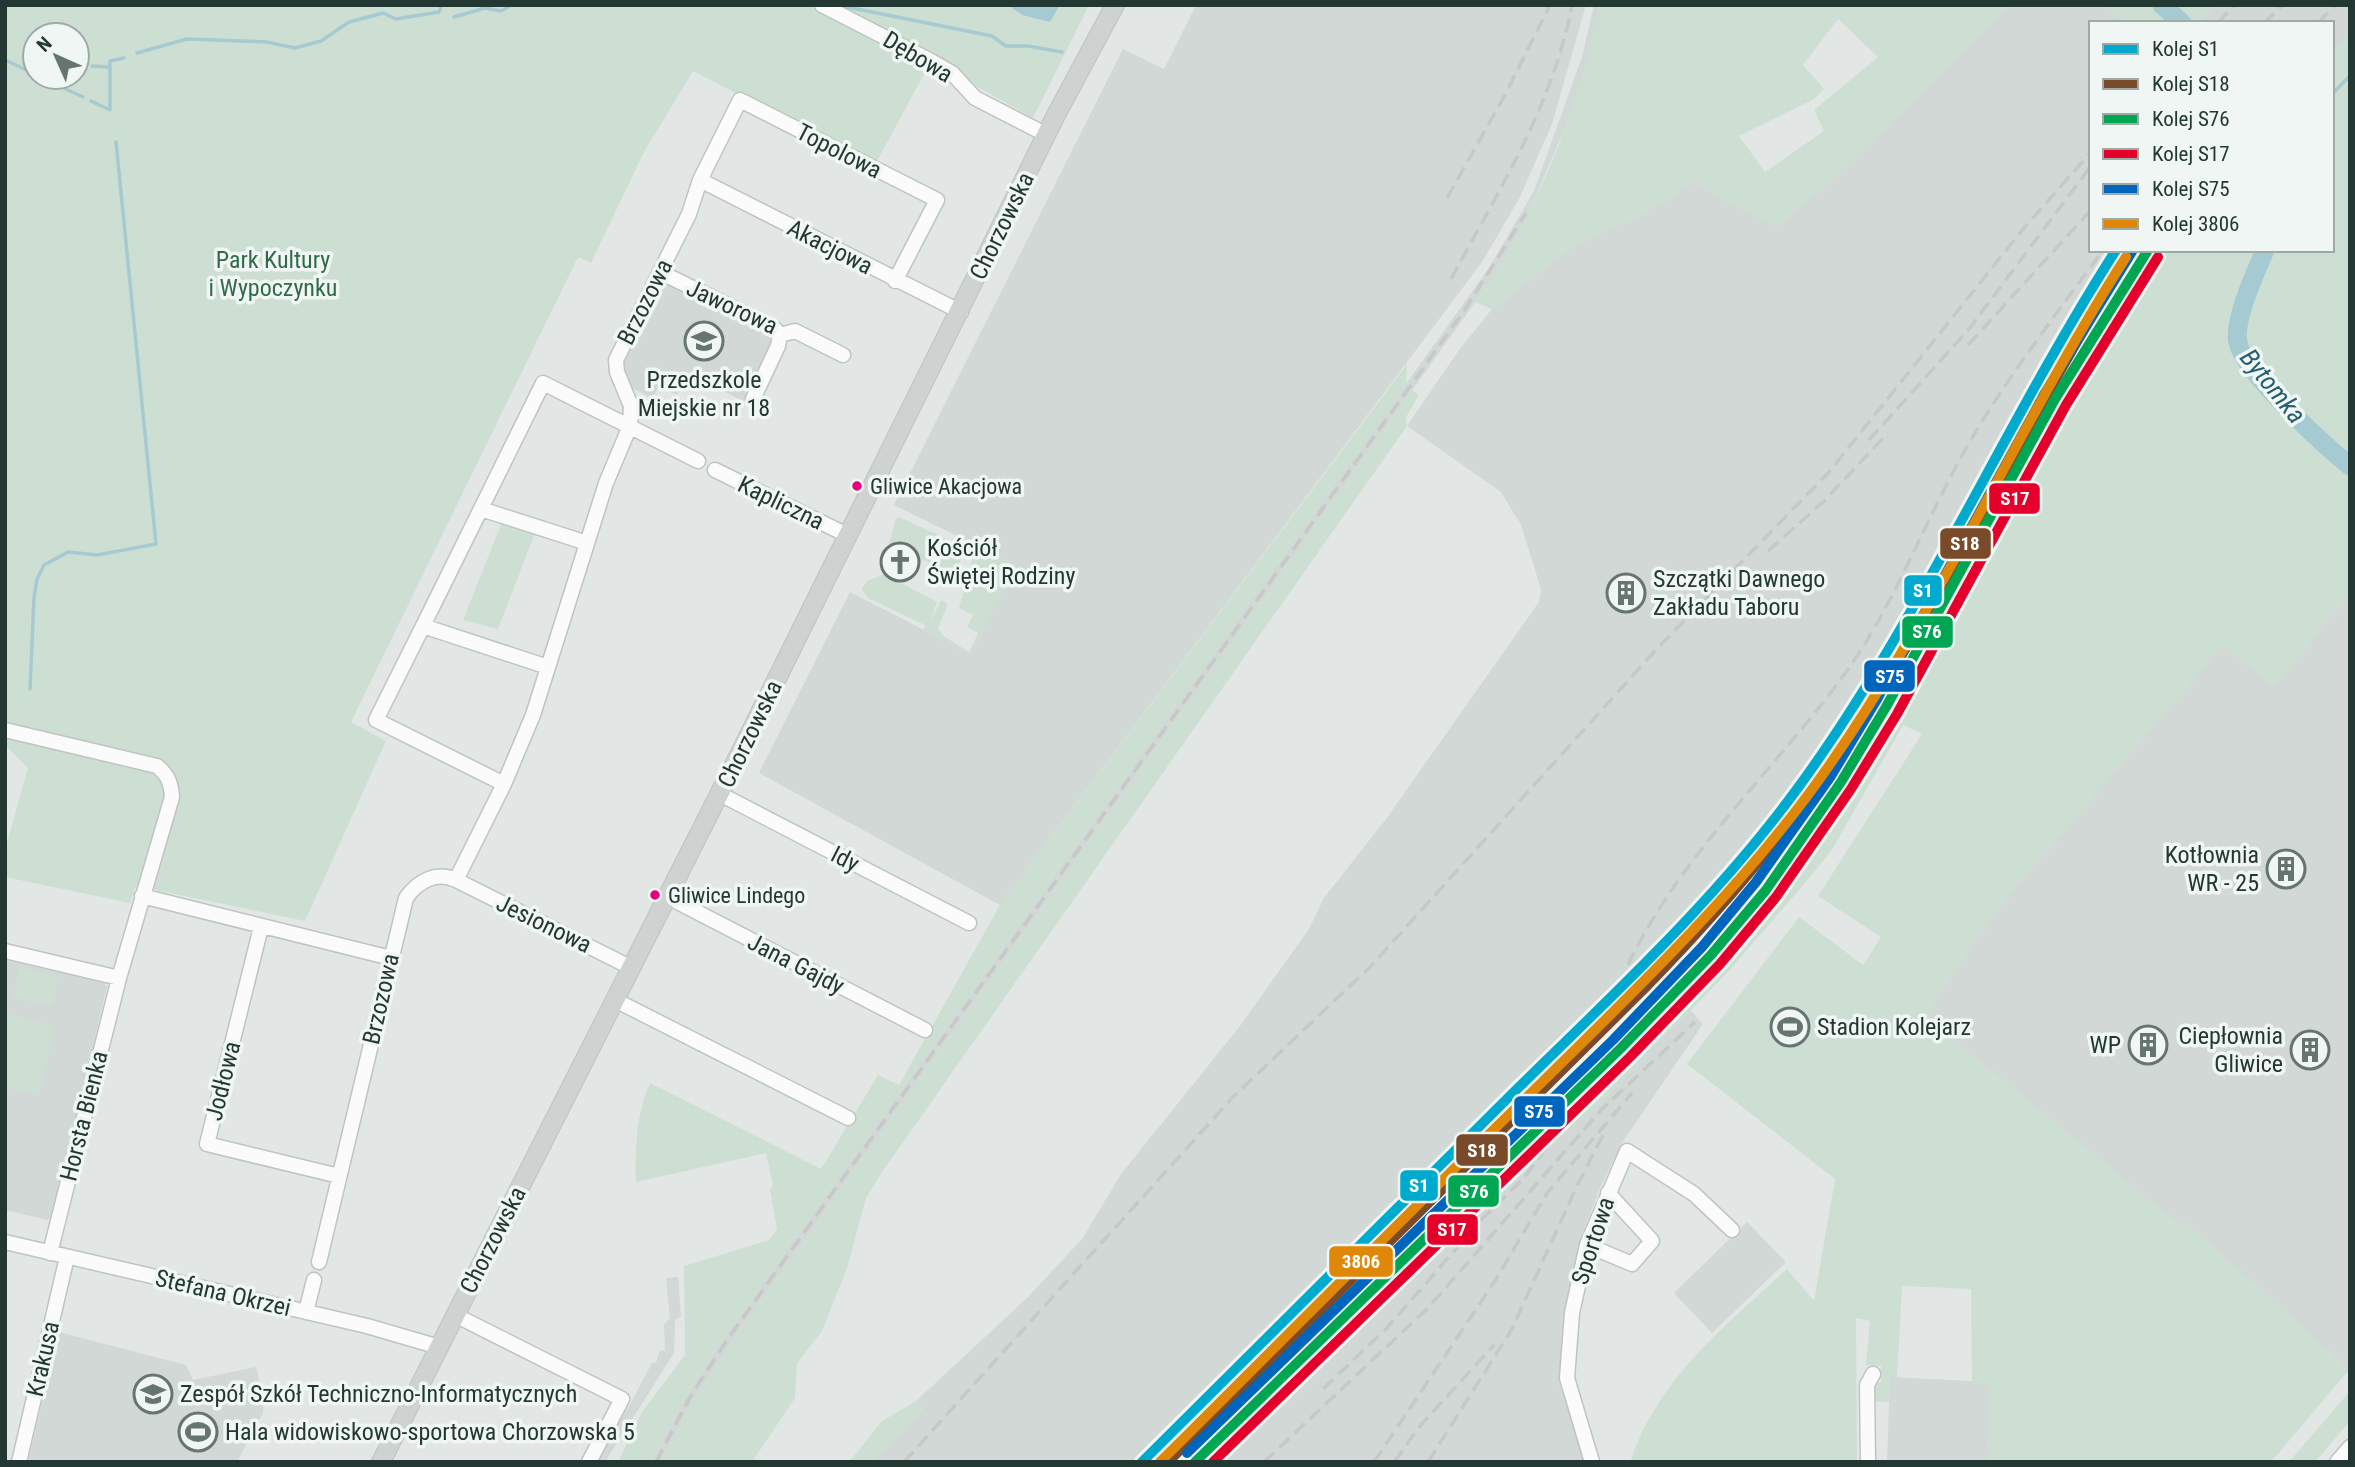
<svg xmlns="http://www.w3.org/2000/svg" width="2355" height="1467" font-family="'Roboto Condensed',sans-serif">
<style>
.built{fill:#d1d8d5}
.green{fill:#cddfd3;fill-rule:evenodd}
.water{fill:#a6cad1}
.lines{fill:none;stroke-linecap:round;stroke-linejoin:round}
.stream{stroke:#a6cad1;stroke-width:3.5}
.river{stroke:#a6cad1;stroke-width:19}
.minor-casing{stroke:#bfc4c2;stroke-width:17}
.major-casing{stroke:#bcc3c1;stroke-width:20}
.minor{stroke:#fbfbfb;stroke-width:14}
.major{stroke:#ced3d2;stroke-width:18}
.rail{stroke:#c6c9c8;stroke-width:3.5;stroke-dasharray:14 7;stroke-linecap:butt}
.rail-1-casing{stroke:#f0f6f3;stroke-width:16}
.rail-2-casing{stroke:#f0f6f3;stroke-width:16}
.rail-3-casing{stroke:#f0f6f3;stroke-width:16}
.rail-4-casing{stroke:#f0f6f3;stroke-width:16}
.rail-5-casing{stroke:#f0f6f3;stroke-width:16}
.rail-6-casing{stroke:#f0f6f3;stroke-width:16}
.rail-1{stroke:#00a9ce;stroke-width:10}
.rail-2{stroke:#7a4b2a;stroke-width:10}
.rail-3{stroke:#00a651;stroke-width:10}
.rail-4{stroke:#e4002b;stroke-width:10}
.rail-5{stroke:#0065bd;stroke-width:10}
.rail-6{stroke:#de8708;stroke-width:10}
.bus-dot{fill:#e5007d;stroke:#f0f6f3;stroke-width:2.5}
.labels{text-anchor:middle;stroke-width:7;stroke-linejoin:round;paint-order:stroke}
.bus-label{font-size:22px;fill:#233833;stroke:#f0f6f3;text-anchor:start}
.street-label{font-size:24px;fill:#233833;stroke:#f0f6f3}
.park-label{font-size:24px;fill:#316a49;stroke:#f0f6f3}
.poi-label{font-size:24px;fill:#233833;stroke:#f0f6f3;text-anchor:start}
.water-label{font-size:26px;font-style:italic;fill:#245e6d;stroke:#f0f6f3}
.line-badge{stroke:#f0f6f3;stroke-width:2.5}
.badge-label{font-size:19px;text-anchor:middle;font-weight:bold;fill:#fff}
</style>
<rect width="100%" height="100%" fill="#e2e7e5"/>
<path class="built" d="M1196 5H1586L1552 124 1519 199 1482 262 1000 905 759 773 850 592 971 654 1016 565 894 505 1123 49 1164 69Z
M1594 5H1600L1589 59 1566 125 1520 234 1496 273 730 1344 660 1462H651L686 1396 722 1341 1489 268 1534 191 1582 57Z
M2010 5H2108L2124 23H2091V250H2159L1841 797 1795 866 1722 957 1590 1093 1579 1120 1585 1119 1690 1010 1703 1024 1622 1143 1600 1188 1580 1241 1566 1315 1559 1382 1585 1462H871L923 1409 916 1401 1029 1296 1082 1239 1121 1174 1240 1026 1309 929 1324 898 1386 819 1539 602 1541 589 1521 525 1501 492 1407 426 1459 350 1492 309 1574 245 1643 214 1694 182 1777 227 1832 179Z
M2214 5H2350V36L2332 53V23H2199Z
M662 281 763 328 775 339 747 403 688 373 677 395 659 386 652 399 629 386 621 365 634 336 642 334 660 299 657 291Z
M2350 592V1369L2349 1370 2187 1224 2183 1228 1928 1019 1932 1005 1996 911 2223 644 2274 687Z
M5 960 104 983 107 987 52 1217 47 1220 5 1210Z
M1747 1222 1786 1262 1712 1333 1674 1293Z
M678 1277 681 1317 675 1320 674 1353 605 1462H593L623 1409 627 1410 652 1363H656L660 1350 665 1351 664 1325 670 1318 666 1278Z
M59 1332 186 1365 193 1380 256 1367 264 1399 263 1413 237 1462H28Z
M1890 1377 1990 1382 1988 1462H1887Z"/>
<path class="green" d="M5 5H1089L1033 118 931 61 875 165 693 71 644 152 591 263 578 257 351 722 386 741 305 921 136 886 130 903 5 877V850L28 768 5 745ZM35 35H77V77H35Z
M1600 5H2010L1832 179 1777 228 1694 182 1643 214 1574 245 1492 309 1475 302C1538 214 1577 111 1600 5ZM1838 19 1878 57 1814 110 1824 131 1765 172 1739 136 1814 99 1824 89 1803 65Z
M2108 5H2214L2199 23H2124Z
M2350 36V592L2274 687 2223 645 1996 911 1932 1005 1928 1019 2183 1227 2187 1223 2349 1370 2271 1462H1988L1990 1383 1972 1382 1971 1289 1902 1286 1897 1377H1890L1889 1402 1874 1401V1385L1881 1382V1366L1866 1365 1870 1321 1856 1318 1857 1462H1630C1657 1379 1725 1326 1787 1269L1814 1301 1835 1179 1687 1064 1799 917 1863 965 1881 937 1818 896 1922 734 1903 725 1832 850 1800 889 1728 972 1585 1119 1578 1121 1590 1093 1722 957 1795 866 1841 797 1893 709 2123 301 2159 250H2332V53Z
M1407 364 1406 386 722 1341 686 1396 651 1462H618L642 1412 685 1355 684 1266 769 1240 777 1229 770 1190 773 1185 766 1153 636 1182C635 1148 636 1114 650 1083L821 1169 878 1075 899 1085 1000 905Z
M1412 390 1419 395 1406 417 1407 426 880 1175 866 1198 847 1268 822 1331 797 1363 795 1398 752 1462H660L692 1402 730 1344Z
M899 517 963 546 965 550 958 567 955 566 950 574 923 559 919 566 910 559 912 553 889 544 896 518Z
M502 522 535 533 498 629 463 620Z
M976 545 1017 565 971 654 923 630 925 625 868 598 862 589 867 581 884 574 937 602 930 622 941 600 948 604 938 628 942 635 969 652 978 633 967 627 973 615 959 608Z
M19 968 58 976 52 1005 13 997Z
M5 1014 55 1026 39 1095 5 1087Z
M2350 1391V1421L2315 1462H2289Z
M916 1401 923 1409 871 1462H849L882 1421Z"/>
<path class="water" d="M1008 5H1060L1050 22 1022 15Z"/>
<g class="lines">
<path class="stream" d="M837 5 992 36 1006 46H1028L1062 52
M454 17 485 8 501 11 511 5
M137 53 187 39 267 42 295 48 321 41 349 22 383 13 396 19 439 12 442 5
M5 60 35 74
M92 66 108 67
M77 71 80 70
M40 77 83 97
M54 82 65 77
M2332 94 2350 76
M91 101 110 110V61L124 58
M30 689 34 598 37 579 44 565 68 552 97 555 156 544 116 142"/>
<path class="river" d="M2162 5 2182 23
M2265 250C2256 272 2233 320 2238 343 2245 373 2324 445 2350 466"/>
<defs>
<path id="minor" d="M822 5 931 61 952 73 975 98 1047 135
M700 180 961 312
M660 272 774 328 780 335 795 331 843 355
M753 399 778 346 780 335
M715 470 847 535
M481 509 587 543
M423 626 376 720 504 784
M548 667 423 626 543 383 698 461
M5 730 157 766C168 775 171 783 172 797L119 978 50 1253
M720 794 969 923
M456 880 632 968
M142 896 391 958
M668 897 925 1030
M261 927 207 1144 339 1176
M5 951 119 978
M615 1000 848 1118
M5 1242 367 1326 439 1347
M1587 1245 1632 1264 1652 1241 1608 1193
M319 1262 406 898C418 881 436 871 456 880L504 784 533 715 606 483 630 426 631 406 617 372 616 360 689 214 700 180 740 100 937 200 895 281
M306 1312 314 1280
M455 1315 622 1399 589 1462
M19 1462 67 1257
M1592 1462 1567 1378 1572 1313 1587 1245 1627 1151 1694 1194 1732 1230
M1868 1462 1867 1385 1873 1374
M2337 1462 2350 1447"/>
<path id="major" d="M381 1462 742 749 1056 115 1115 5"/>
</defs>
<use href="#minor" class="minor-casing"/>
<use href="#major" class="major-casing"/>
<use href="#minor" class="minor"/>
<use href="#major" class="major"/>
<path class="rail" d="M2218 23 2234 5
M2264 23 2283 5
M2318 23 2335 5
M1447 198 1505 95 1550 5
M1451 279C1499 190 1553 105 1572 5
M1968 345 2091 210
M1869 440 1969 329 2091 166
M1768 551 1824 501 1888 433
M1628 965C1682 851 1779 767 1851 665 1897 598 1925 521 1965 450 2005 380 2055 316 2103 250
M1323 1389 1386 1329 1483 1218 1524 1178 1569 1117
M656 1462 689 1399 725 1343 1464 311 1526 213
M904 1462 1232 1098 1371 966 1654 652 1830 471 2019 234 2091 152
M1155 1462C1279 1338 1404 1215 1528 1091 1625 995 1725 902 1805 791 1928 622 2006 423 2124 250
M1264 1462 1428 1308 1602 1109 1695 1022
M1374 1462 1495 1281 1547 1193 1632 1093
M1394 1462 1420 1426 1494 1345
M1428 1462 1512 1329 1576 1188 1603 1135"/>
<defs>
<path id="rail-1" d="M1142 1462C1267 1338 1391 1213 1516 1090 1615 993 1718 898 1800 785 1922 617 2004 425 2116 250"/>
<path id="rail-2" d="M1168 1462 1647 986C1724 907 1794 825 1854 732 1955 577 2033 407 2132 250"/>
<path id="rail-3" d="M1195 1462 1621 1048 1711 955 1766 890 1841 782 1886 707 2055 399 2148 250"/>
<path id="rail-4" d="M1213 1462 1630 1057 1720 964 1776 897 1851 789 1897 714 2066 405 2158 257"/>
<path id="rail-5" d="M1187 1453 1613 1040 1702 947 1756 882 1831 776 1876 701 2045 393 2133 250"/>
<path id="rail-6" d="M1160 1462C1282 1341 1403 1218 1526 1098 1624 1001 1725 906 1808 795 1932 627 2014 432 2126 257"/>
</defs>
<use href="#rail-1" class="rail-1-casing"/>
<use href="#rail-2" class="rail-2-casing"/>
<use href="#rail-3" class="rail-3-casing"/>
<use href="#rail-4" class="rail-4-casing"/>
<use href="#rail-5" class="rail-5-casing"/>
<use href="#rail-6" class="rail-6-casing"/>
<use href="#rail-1" class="rail-1"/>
<use href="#rail-2" class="rail-2"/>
<use href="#rail-3" class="rail-3"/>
<use href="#rail-4" class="rail-4"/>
<use href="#rail-5" class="rail-5"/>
<use href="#rail-6" class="rail-6"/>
</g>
<defs>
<symbol id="school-ring" viewBox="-11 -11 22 22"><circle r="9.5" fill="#f0f6f3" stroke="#667571" stroke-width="1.5"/><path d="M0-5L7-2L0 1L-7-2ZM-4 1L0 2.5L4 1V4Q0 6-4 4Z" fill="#667571"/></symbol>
<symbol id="church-ring" viewBox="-11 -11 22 22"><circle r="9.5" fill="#f0f6f3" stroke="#667571" stroke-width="1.5"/><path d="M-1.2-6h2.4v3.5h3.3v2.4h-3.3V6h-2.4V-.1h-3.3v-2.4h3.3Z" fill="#667571"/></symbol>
<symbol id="building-ring" viewBox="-11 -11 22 22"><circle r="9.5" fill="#f0f6f3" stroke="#667571" stroke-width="1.5"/><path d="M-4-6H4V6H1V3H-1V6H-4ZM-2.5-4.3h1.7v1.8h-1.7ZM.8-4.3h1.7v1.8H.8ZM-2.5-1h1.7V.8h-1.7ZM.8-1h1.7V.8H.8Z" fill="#667571"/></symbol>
<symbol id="stadium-ring" viewBox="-11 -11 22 22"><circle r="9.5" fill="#f0f6f3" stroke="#667571" stroke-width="1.5"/><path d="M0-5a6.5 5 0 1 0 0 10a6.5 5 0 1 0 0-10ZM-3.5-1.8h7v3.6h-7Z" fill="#667571"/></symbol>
</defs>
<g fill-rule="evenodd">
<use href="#school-ring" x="682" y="319" width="44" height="44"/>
<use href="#church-ring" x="878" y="540" width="44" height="44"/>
<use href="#building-ring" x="1604" y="571" width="44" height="44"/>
<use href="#building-ring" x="2264" y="847" width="44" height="44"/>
<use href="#stadium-ring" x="1768" y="1005" width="44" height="44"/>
<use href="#building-ring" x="2126" y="1023" width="44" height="44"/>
<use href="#building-ring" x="2288" y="1028" width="44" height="44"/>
<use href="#school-ring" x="131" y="1372" width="44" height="44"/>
<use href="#stadium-ring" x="176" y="1410" width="44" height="44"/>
</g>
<g class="bus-dot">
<circle cx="857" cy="486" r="6"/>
<circle cx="655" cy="895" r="6"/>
</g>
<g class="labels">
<g class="bus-label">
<text x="870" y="494">Gliwice Akacjowa</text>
<text x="668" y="903">Gliwice Lindego</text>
</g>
<g class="street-label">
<text transform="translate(918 57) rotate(31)" y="8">Dębowa</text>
<text transform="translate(839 151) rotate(27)" y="8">Topolowa</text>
<text transform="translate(1002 226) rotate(-64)" y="8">Chorzowska</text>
<text transform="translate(830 247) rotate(27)" y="8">Akacjowa</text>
<text transform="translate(645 302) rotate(-63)" y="8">Brzozowa</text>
<text transform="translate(732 307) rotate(25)" y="8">Jaworowa</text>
<text transform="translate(781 503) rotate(26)" y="8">Kapliczna</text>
<text transform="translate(750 734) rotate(-64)" y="8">Chorzowska</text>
<text transform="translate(845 859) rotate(27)" y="8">Idy</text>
<text transform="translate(544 924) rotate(26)" y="8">Jesionowa</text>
<text transform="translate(796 964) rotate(27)" y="8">Jana Gajdy</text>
<text transform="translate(381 999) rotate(-77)" y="8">Brzozowa</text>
<text transform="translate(223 1081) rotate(-76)" y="8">Jodłowa</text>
<text transform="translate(84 1116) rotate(-76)" y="8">Horsta Bienka</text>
<text transform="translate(493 1240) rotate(-63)" y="8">Chorzowska</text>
<text transform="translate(1593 1241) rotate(-72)" y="8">Sportowa</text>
<text transform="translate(223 1293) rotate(13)" y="8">Stefana Okrzei</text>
<text transform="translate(43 1359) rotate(-77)" y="8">Krakusa</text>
</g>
<g class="park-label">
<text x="273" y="268">Park Kultury<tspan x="273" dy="28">i Wypoczynku</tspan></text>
</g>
<g class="poi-label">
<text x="704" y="388" text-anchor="middle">Przedszkole<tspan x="704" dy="28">Miejskie nr 18</tspan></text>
<text x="927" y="556">Kościół<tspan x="927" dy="28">Świętej Rodziny</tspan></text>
<text x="1653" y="587">Szczątki Dawnego<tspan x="1653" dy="28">Zakładu Taboru</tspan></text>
<text x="2259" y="863" text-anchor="end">Kotłownia<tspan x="2259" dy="28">WR - 25</tspan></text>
<text x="1817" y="1035">Stadion Kolejarz</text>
<text x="2283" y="1044" text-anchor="end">Ciepłownia<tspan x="2283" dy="28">Gliwice</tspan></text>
<text x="2121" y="1053" text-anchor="end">WP</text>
<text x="180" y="1402">Zespół Szkół Techniczno-Informatycznych</text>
<text x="225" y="1440">Hala widowiskowo-sportowa Chorzowska 5</text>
</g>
<g class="water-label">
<text transform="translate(2273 386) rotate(51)" y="9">Bytomka</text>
</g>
</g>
<g class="line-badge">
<rect x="1988" y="482" width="53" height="33" rx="7" fill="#e4002b"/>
<rect x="1939" y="527" width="53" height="33" rx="7" fill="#7a4b2a"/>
<rect x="1903" y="574" width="40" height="33" rx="7" fill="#00a9ce"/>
<rect x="1901" y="615" width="53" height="34" rx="7" fill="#00a651"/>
<rect x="1863" y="659" width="53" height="34" rx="7" fill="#0065bd"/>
<rect x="1513" y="1095" width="53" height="33" rx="7" fill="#0065bd"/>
<rect x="1455" y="1133" width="54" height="34" rx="7" fill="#7a4b2a"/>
<rect x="1399" y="1169" width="40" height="33" rx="7" fill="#00a9ce"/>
<rect x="1447" y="1174" width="53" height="34" rx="7" fill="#00a651"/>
<rect x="1426" y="1213" width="53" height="33" rx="7" fill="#e4002b"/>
<rect x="1328" y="1245" width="66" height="33" rx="7" fill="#de8708"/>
</g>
<g class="badge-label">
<text x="2015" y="505">S17</text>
<text x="1965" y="550">S18</text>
<text x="1923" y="597">S1</text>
<text x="1927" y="638">S76</text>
<text x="1890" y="683">S75</text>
<text x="1539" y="1118">S75</text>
<text x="1482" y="1157">S18</text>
<text x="1419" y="1192">S1</text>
<text x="1474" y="1198">S76</text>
<text x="1452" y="1236">S17</text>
<text x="1361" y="1268">3806</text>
</g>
<rect width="2355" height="1467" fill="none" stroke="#233833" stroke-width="14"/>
<rect x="2089" y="21" width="245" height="231" fill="#f0f6f3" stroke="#9eaaa6" stroke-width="2"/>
<rect x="2103" y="44" width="35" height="10" fill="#00a9ce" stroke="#9eaaa6" stroke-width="2"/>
<text x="2152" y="56" font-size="21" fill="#233833">Kolej S1</text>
<rect x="2103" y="79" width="35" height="10" fill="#7a4b2a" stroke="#9eaaa6" stroke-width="2"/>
<text x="2152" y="91" font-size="21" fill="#233833">Kolej S18</text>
<rect x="2103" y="114" width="35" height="10" fill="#00a651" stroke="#9eaaa6" stroke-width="2"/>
<text x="2152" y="126" font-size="21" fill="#233833">Kolej S76</text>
<rect x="2103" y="149" width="35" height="10" fill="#e4002b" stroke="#9eaaa6" stroke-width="2"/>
<text x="2152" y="161" font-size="21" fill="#233833">Kolej S17</text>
<rect x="2103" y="184" width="35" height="10" fill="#0065bd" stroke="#9eaaa6" stroke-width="2"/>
<text x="2152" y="196" font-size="21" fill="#233833">Kolej S75</text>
<rect x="2103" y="219" width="35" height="10" fill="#de8708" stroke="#9eaaa6" stroke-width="2"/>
<text x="2152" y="231" font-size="21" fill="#233833">Kolej 3806</text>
<g transform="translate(56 56) rotate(315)"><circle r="33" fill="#f0f6f3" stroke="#9eaaa6" stroke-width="2"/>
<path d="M0-5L12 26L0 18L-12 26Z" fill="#667571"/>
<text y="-10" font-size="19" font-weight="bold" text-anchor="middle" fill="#233833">N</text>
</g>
</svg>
